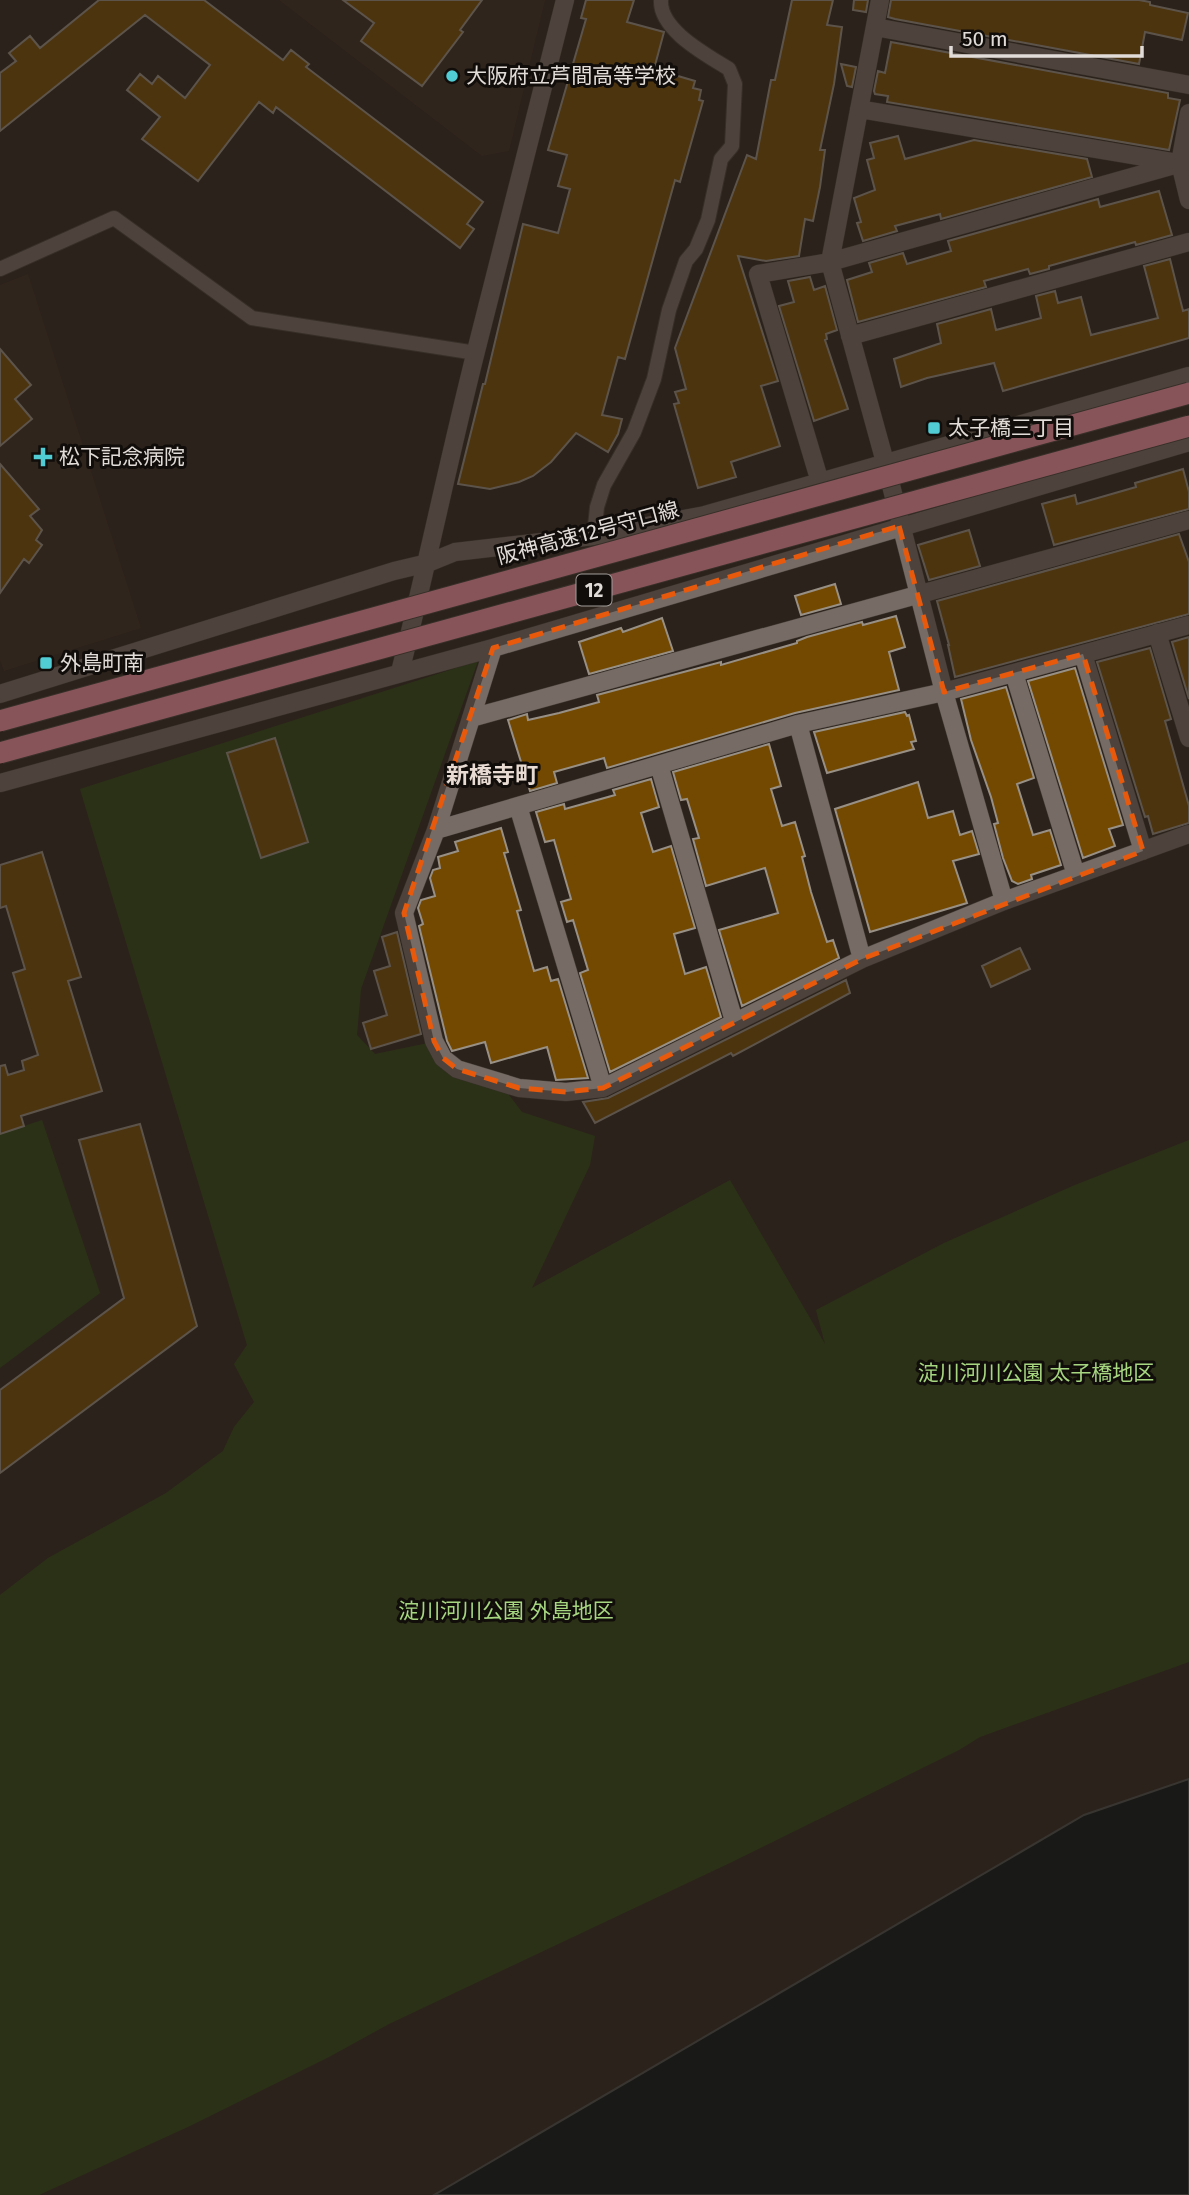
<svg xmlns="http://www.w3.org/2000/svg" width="1189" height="2195" font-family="'Fira Sans','Noto Sans JP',sans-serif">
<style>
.built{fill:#37281e}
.green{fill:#2a4411}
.water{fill:#040f12;stroke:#474c4d;stroke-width:2}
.building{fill:#734902;stroke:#989085;stroke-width:2}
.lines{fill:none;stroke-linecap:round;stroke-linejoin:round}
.pedestrian-casing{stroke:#453e38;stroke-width:16}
.minor-casing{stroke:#453e38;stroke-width:19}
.pedestrian{stroke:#776c65;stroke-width:14}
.minor{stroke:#776c65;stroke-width:18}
.motorway-bridge-casing{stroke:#453e38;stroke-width:23;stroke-linecap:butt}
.motorway-bridge{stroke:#f690a6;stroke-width:21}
.marked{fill:none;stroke:#e8590c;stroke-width:5;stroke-dasharray:14 9;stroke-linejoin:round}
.poi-dot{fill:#51ccd4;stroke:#110d0a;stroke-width:2.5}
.labels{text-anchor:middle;stroke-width:6;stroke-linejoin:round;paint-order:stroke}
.shield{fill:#110d0a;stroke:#a39e9a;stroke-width:2}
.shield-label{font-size:19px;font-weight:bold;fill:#e2dcd8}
.poi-label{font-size:21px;fill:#e2dcd8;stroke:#110d0a;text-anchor:start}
.street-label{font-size:21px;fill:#e2dcd8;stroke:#110d0a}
.park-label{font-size:21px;fill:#a6d680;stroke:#110d0a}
.neighbourhood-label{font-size:23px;font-weight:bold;fill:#e8dbd3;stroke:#110d0a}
</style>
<rect width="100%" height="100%" fill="#2c221c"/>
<path class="built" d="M279 0H545L509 151 482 156Z
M28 274 141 628 4 671 0 660V285Z"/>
<path class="green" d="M478 661 361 989 357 1035 375 1054 428 1043 506 1091 522 1112 595 1136 590 1165 532 1288 730 1180 825 1344 816 1310 944 1243 1075 1185 1189 1140V1662L980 1737 959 1750 732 1862 389 2024 329 2057 190 2126 39 2195H0V1595L48 1558 166 1493 223 1451 234 1427 254 1402 234 1364 247 1345 80 789Z
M42 1120 100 1293 0 1368V1134Z"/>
<path class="water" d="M1189 1779V2195H434L1084 1815Z"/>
<path class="building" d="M99 0H204L283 60 291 50 309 64 306 67 483 202 467 224 474 229 460 248 276 107 273 113 259 102 198 181 142 139 160 117 127 90 140 74 152 84 158 76 185 98 210 65 145 15 0 131V73L16 61 9 53 30 36 40 48Z
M343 0H482L460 30 463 32 422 86 361 41 374 23Z
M586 0H634L627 22 664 32 654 69 695 81 693 88 701 90 699 100 703 101 680 182 675 180 625 359 618 357 602 415 622 419 618 434 608 452 576 433 551 462 533 476 519 482 490 489 458 484 483 384H485L523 224 558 233 570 189 558 186 567 155 548 150 586 19 581 18Z
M792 0H833L827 25 842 27 834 84 820 150H825L820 187 813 221 805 219 799 256 766 261 738 256 778 381 761 386 780 446 731 462 736 477 698 488 674 404 679 403 675 392 686 389 675 348 747 155 756 159 771 80H775Z
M854 0H868L866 12 853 10Z
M891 0H1139L1150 2V5L1188 13 1182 40 1145 32 1139 64 895 19 888 17Z
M891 42 1168 93V98L1180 100 1169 150 887 102 888 96 875 94 874 91 878 71 885 73Z
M841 64 856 67 852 87 847 86Z
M898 136 905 159 974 140 1087 159 1092 177 941 219 940 214 895 226 897 231 863 241 857 223 861 222 854 198 875 190 867 160 874 158 870 143Z
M1159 191 1172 235 1136 245 1135 242 1049 266V269L1030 274 1028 269 984 281 986 287 858 322 847 280 872 272 869 263 903 253 907 264 951 251 948 241 1098 199 1100 207Z
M1170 259 1183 311 1189 309V338L1003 391 994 363 927 378 901 387 894 359 941 343 937 324 991 309 996 330 1041 318 1036 296 1055 291 1058 303 1081 297 1091 335 1158 318 1144 266Z
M810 277 814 290 825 286 837 330 826 334 827 339 825 340 848 409 814 421 779 306 794 302 788 281Z
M0 349 31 385 15 399 32 419 0 446Z
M0 464 39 509 30 516 42 530 36 540 42 545 29 563 24 559 0 593Z
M1183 469 1189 492V509L1054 545 1042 504 1075 495 1077 504 1136 487 1135 483Z
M969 530 980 566 929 580 918 545Z
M1179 534 1189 562V614L955 677 948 645H949L937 601Z
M835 584 841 604 801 615 795 596Z
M896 616 905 647 889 652 899 690 795 713 607 768 604 758 554 772 557 783 530 791 508 720 527 714 528 720 559 713 599 702 597 695 721 662V665L797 643V641L807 637 862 622 863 625Z
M662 618 673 651 589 674 579 642 621 628 623 632Z
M1189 637V699L1172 642Z
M1150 648 1171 719 1165 721 1189 806V823L1153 834 1148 816 1145 817 1097 662Z
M1075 668 1123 825 1109 829 1115 846 1083 858 1028 681Z
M1006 687 1034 778 1017 784 1033 835 1050 830 1061 865 1031 875 1032 879 1018 884 1012 881 1003 858 994 824 998 823 991 797 971 740 961 699Z
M905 712 907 716 909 715 916 741 911 742 914 749 827 773 814 732Z
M275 738 308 842 261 858 227 753Z
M769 744 781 786 771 789 782 826 795 822 805 856 802 857 811 892 827 942 833 940 839 958 742 1006 719 930 778 913 765 868 706 886 693 839 699 838 687 799 681 800 673 772Z
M651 779 659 807 641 813 653 852 671 846 695 928 674 934 685 974 706 967 721 1017 610 1072 580 973 588 970 573 920 567 922 561 902 571 899 554 840 545 842 536 812 564 804 565 809 615 795 613 790Z
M918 782 928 818 953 811 960 835 972 831 979 854 953 861 967 903 870 932 835 809Z
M501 828 508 852 504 853 521 910 517 911 534 971 547 967 551 981 558 979 588 1078 556 1080 547 1047 491 1063 485 1042 452 1051 447 1041 419 926 423 924 418 908 421 900 435 896 430 878 433 870 440 868 438 857 458 851 455 842Z
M42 852 81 977 68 981 102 1091 21 1116 24 1126 0 1134V1066L5 1065 8 1075 24 1070 22 1061 38 1055 13 973 25 969 6 906 0 908V865Z
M397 932 421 1034 371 1049 363 1023 387 1015 374 971 390 966 382 937Z
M1020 948 1030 969 991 987 982 966Z
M846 980 850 993 733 1056 731 1053 595 1123 583 1102 608 1098Z
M140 1124 197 1326 0 1473V1390L124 1298 79 1140Z"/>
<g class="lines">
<defs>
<path id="pedestrian" d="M0 269 114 218 252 318 476 353
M594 536 597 507 604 485 634 432 654 379 669 310 686 261 696 249 708 220 721 159 732 146 735 84 729 69C707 55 659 30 661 0"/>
<path id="minor" d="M880 0 830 262 885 462 944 692 1004 901
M875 27 1189 85
M859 109 1173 162
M1189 113 1180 163 1189 200
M850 336 1189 242
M820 482 758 274 830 262 1189 161
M1157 633 1189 738
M493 648 436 830 404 913 434 1041 443 1058 457 1069 519 1088 566 1092 603 1088 862 959 1004 901 1189 834
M1083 654 1143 851
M400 672C427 566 449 458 476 351 506 234 536 117 565 0
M1014 673 1076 875
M0 694 394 571 428 563 455 552 594 536 705 515 1189 376
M471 718 1189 520
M798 724 862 959
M659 765 734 1021
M0 783 493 648 1189 442
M518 806 603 1088
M436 830 798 724 944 692 1189 625"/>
</defs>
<use href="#pedestrian" class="pedestrian-casing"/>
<use href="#minor" class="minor-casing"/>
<use href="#pedestrian" class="pedestrian"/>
<use href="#minor" class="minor"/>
<defs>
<path id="motorway-bridge" d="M0 721 1189 393
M0 753 1189 426"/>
</defs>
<use href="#motorway-bridge" class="motorway-bridge-casing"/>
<use href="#motorway-bridge" class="motorway-bridge"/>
</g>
<path d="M0 0H1189V2195H0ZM899 526 944 692 1083 654 1143 851 862 959 603 1088 566 1092 519 1088 457 1069 443 1058 434 1041 404 913 493 648Z" fill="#2c221c" fill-opacity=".55" fill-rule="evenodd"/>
<path class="marked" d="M899 526 944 692 1083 654 1143 851 862 959 603 1088 566 1092 519 1088 457 1069 443 1058 434 1041 404 913 493 648Z"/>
<g class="poi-dot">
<circle cx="452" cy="76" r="7"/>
<rect x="927" y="421" width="14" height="14" rx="3.5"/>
<path d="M39.5 446.5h7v7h7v7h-7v7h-7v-7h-7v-7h7z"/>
<rect x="39" y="656" width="14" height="14" rx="3.5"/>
</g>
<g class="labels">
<rect class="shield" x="576.5" y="574.5" width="35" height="31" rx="5"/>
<g class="shield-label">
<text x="594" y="597">12</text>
</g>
<g class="poi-label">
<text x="466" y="83">大阪府立芦間高等学校</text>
<text x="948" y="435">太子橋三丁目</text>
<text x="59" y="464">松下記念病院</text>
<text x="60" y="670">外島町南</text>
</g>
<g class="street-label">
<text transform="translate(588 533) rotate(-15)" y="7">阪神高速12号守口線</text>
</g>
<g class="park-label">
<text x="1036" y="1380">淀川河川公園 太子橋地区</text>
<text x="506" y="1618">淀川河川公園 外島地区</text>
</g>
<g class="neighbourhood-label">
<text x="492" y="783">新橋寺町</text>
</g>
</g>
<path d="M951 46v10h191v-10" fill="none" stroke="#e2dcd8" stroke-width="3.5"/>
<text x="962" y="46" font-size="21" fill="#e2dcd8" stroke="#110d0a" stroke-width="5" paint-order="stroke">50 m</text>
</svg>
